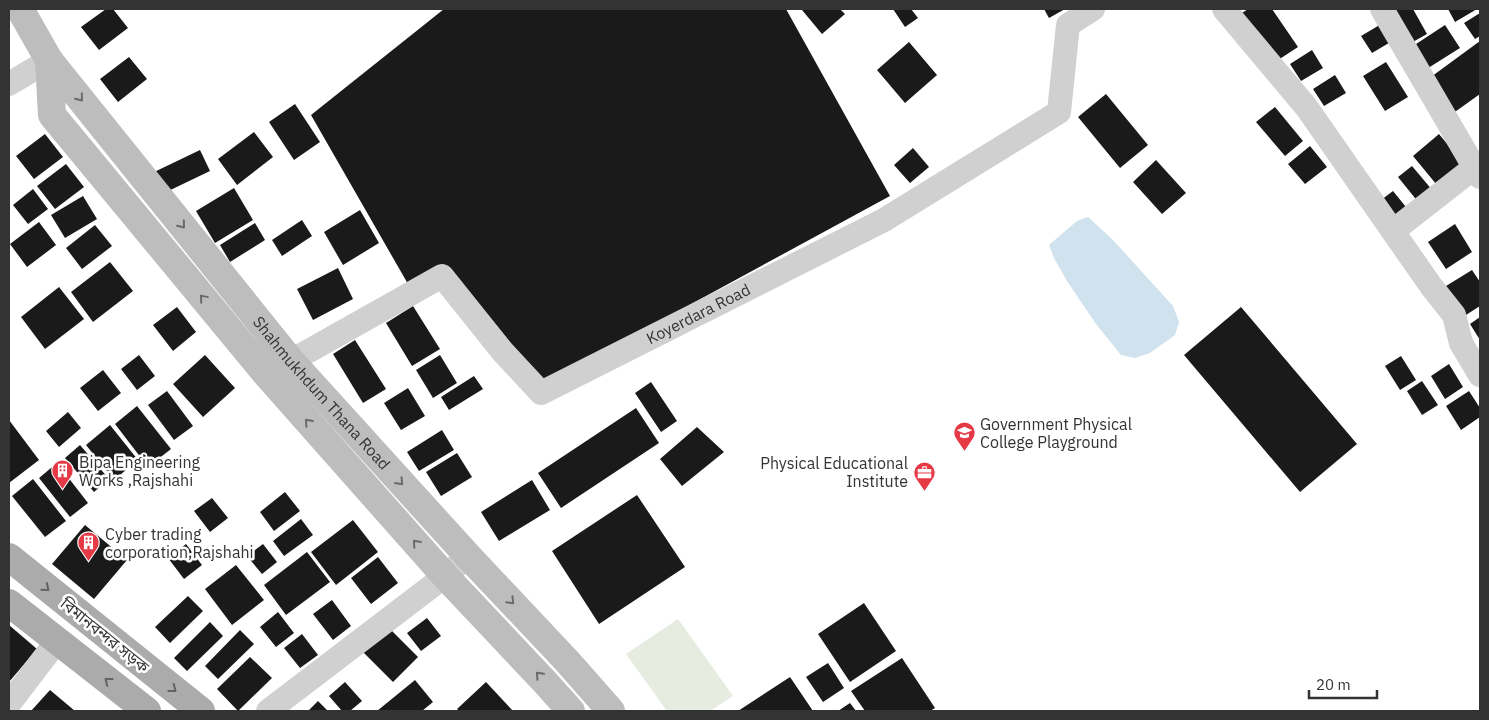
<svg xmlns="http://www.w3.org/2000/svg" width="1489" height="720" font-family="'IBM Plex Sans','Noto Sans Bengali',sans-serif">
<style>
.green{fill:#e6ecdf}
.water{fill:#cfe2ee}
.building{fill:#1a1a1a}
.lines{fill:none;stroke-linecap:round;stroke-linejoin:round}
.street{stroke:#d0d0d0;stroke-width:24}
.secondary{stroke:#bdbdbd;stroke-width:28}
.primary{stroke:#ababab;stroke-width:28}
.oneway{stroke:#6a6a6a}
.oneway2{stroke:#636363}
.labels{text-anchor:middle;stroke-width:5;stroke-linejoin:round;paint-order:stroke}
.street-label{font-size:16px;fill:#333;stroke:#fff}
.poi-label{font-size:16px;fill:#333;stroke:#fff;text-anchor:start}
</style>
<rect width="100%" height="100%" fill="#fff"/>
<path class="green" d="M678 619 733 696 710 711H667L626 654Z"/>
<path class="water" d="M1088 217 1112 239 1173 306 1179 322 1175 335 1150 353 1135 358 1121 355 1096 324 1067 281 1054 258 1049 245 1077 221Z"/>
<path class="building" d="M106 9H113L128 28 99 50 81 27Z
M444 9H786L890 196 544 384 448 266 408 284 311 115Z
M803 9H840L845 14 822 34 802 10Z
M893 9H911L918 18 905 27Z
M1044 9H1065L1049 18Z
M1248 9H1272L1298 47 1272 64 1239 15Z
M1397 9H1413L1427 34 1411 43 1393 11Z
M1448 9H1477L1455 22Z
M1480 13V36L1475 39 1464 23Z
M1383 23 1394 40 1372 53 1361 36Z
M1445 25 1460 48 1425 70 1410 48Z
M1480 41V94L1445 119 1420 85Z
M909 42 937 75 905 103 877 70Z
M1312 50 1323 68 1301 81 1290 64Z
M129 57 147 79 118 102 100 79Z
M1386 62 1408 97 1385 111 1363 76Z
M1335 75 1346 93 1324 106 1313 89Z
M1106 94 1148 145 1120 168 1078 117Z
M295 104 320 142 294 160 269 122Z
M1275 107 1303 141 1285 156 1256 122Z
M254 132 273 157 237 185 218 159Z
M45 134 63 157 34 179 16 156Z
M1439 134 1467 168 1441 190 1413 156Z
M1310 146 1327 167 1305 184 1288 164Z
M913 148 929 167 910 183 894 165Z
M200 150 210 171 160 195 150 174Z
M1156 160 1186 193 1162 214 1133 182Z
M66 164 84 187 55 209 37 186Z
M1412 166 1433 191 1419 203 1398 177Z
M234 188 253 220 215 243 196 211Z
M33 189 48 209 28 224 13 205Z
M1393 191 1410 212 1398 222 1381 200Z
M83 196 97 219 65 238 51 215Z
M360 210 379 243 343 265 324 232Z
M302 220 312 236 282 256 272 240Z
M39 222 56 245 27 267 10 244Z
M255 223 265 240 230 262 220 245Z
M1455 224 1472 252 1446 269 1428 242Z
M95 225 112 246 82 269 66 248Z
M110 262 133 291 93 322 71 292Z
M338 268 353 299 313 320 297 289Z
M1472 270 1480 282V306L1452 324 1433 294Z
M59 287 84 319 45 349 21 317Z
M413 306 440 349 412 366 386 323Z
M177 307 196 332 173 351 153 325Z
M1241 307 1357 444 1300 492 1184 355Z
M1480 317V340L1470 324Z
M355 340 386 389 363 403 333 354Z
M139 355 155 376 137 390 121 369Z
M205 355 235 388 203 417 173 384Z
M440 355 457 383 433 398 416 370Z
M1401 356 1416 380 1400 390 1385 366Z
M1449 364 1463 387 1445 399 1431 376Z
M103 370 121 393 98 411 80 388Z
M474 376 483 389 449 410 441 397Z
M1422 381 1438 405 1422 415 1407 391Z
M651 382 677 421 661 432 635 393Z
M408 388 425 416 401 430 384 403Z
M167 391 193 426 174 440 148 405Z
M1469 391 1480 408V417L1461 430 1446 406Z
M137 406 171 449 148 467 115 424Z
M636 408 659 443 561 508 538 473Z
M68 412 81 428 59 447 46 431Z
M9 420 39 460 9 483Z
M110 425 138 460 114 480 86 445Z
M697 427 724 452 682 486 660 459Z
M442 430 454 450 419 471 407 452Z
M80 445 109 479 94 492 65 458Z
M457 453 472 477 441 496 426 472Z
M57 463 88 503 70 517 39 478Z
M33 479 66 521 45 537 12 496Z
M532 480 550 510 499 541 481 512Z
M285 492 300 511 274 531 260 512Z
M637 495 685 567 599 624 552 551Z
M212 498 228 518 210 532 194 511Z
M301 519 313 535 284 556 273 541Z
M353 520 378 552 336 585 311 552Z
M85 525 127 560 94 599 52 564Z
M186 544 202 565 184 579 168 558Z
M263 544 277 562 262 574 247 556Z
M307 552 330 582 286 615 264 585Z
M378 557 398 583 371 604 351 578Z
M236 565 264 600 232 625 205 589Z
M188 596 203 611 170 643 155 627Z
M332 600 351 626 333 640 313 614Z
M864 603 896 651 850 682 818 634Z
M278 612 294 633 276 647 260 627Z
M427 618 441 636 421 651 407 633Z
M210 622 223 636 187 671 174 658Z
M9 625 37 649 9 682Z
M387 626 418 657 393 682 362 651Z
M240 630 254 644 218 679 205 666Z
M302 634 318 655 300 668 284 648Z
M250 657 272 678 238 711 217 689Z
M902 658 935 708 930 711H865L851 691Z
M828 663 844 688 823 702 806 677Z
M790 677 813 711H738Z
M415 680 433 702 422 711H377Z
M345 682 362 701 350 711H342L329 696Z
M486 682 513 711H459L457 709Z
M50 690 75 711H31Z
M318 701 328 711H308Z
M850 703 856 711H838Z"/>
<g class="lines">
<g class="street">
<path d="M1224 9 1307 108 1431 286 1454 315 1461 343 1480 375"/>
<path d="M1382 9 1480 177"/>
<path d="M9 84 49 60"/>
<path d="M1393 231 1480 163"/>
<path id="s1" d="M275 370 442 276 502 351 541 393 884 220 1059 112 1068 25 1093 9"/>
<path d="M9 704 57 641"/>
<path d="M268 711 445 576 468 556"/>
</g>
<g class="secondary">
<path id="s2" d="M20 9 49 60 291 361 468 556 567 661 611 711"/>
<path d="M49 60 52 115 267 375 445 576 544 681 571 711"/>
</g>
<path class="primary" d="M9 557 201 711
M9 603 147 711"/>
</g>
<defs><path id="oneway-chevron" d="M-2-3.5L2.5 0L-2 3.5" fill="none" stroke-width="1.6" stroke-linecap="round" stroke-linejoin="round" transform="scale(1.25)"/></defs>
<g class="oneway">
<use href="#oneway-chevron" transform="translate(80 98) rotate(51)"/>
<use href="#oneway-chevron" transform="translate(182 225) rotate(51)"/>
<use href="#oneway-chevron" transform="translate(203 298) rotate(-130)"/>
<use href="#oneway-chevron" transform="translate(308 422) rotate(-132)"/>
<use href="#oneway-chevron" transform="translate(400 482) rotate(48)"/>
<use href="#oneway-chevron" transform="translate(416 543) rotate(-132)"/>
<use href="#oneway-chevron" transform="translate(511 601) rotate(46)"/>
<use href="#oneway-chevron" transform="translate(539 675) rotate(-133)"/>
</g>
<g class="oneway2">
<use href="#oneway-chevron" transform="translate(46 588) rotate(39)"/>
<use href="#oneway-chevron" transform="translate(108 681) rotate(-142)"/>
<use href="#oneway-chevron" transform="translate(173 689) rotate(38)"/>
</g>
<defs>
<symbol id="university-pin" viewBox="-11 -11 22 30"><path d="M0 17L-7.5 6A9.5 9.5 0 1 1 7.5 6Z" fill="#e63946" stroke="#fff"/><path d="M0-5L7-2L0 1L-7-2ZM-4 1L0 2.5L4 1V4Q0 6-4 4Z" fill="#fff"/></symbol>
<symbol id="building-pin" viewBox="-11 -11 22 30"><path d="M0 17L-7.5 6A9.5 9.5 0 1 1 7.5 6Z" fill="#e63946" stroke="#fff"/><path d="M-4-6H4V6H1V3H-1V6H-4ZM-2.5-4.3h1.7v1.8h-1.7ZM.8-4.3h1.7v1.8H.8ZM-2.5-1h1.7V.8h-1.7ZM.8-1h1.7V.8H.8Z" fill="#fff"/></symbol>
<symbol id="office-pin" viewBox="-11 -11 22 30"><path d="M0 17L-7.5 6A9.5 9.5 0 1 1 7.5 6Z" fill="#e63946" stroke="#fff"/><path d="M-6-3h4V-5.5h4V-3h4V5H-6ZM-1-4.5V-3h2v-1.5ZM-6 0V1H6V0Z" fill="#fff"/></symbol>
</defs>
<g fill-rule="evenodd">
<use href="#university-pin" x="952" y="420" width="25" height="34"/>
<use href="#building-pin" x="50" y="458" width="25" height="34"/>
<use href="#office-pin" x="912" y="460" width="25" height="34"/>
<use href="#building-pin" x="76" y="530" width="25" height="34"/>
</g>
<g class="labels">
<g class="street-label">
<text dy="6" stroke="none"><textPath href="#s1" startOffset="521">Koyerdara Road</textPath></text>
<text dy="6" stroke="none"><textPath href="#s2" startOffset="489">Shahmukhdum Thana Road</textPath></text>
<text transform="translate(105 635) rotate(39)" y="6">বিমানবন্দর সড়ক</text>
</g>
<g class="poi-label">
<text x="980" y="430">Government Physical<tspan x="980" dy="18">College Playground</tspan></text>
<text x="79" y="468">Bipa Engineering<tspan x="79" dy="18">Works ,Rajshahi</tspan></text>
<text x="908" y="469" text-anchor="end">Physical Educational<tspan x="908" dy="18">Institute</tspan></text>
<text x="105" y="540">Cyber trading<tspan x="105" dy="18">corporation,Rajshahi</tspan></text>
</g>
</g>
<rect width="1489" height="720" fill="none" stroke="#333333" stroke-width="20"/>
<path d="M1309 690v8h68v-8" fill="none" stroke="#333333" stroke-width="2.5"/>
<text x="1316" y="690" font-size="15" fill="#333333" stroke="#ffffff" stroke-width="4" paint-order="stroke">20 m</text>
</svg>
